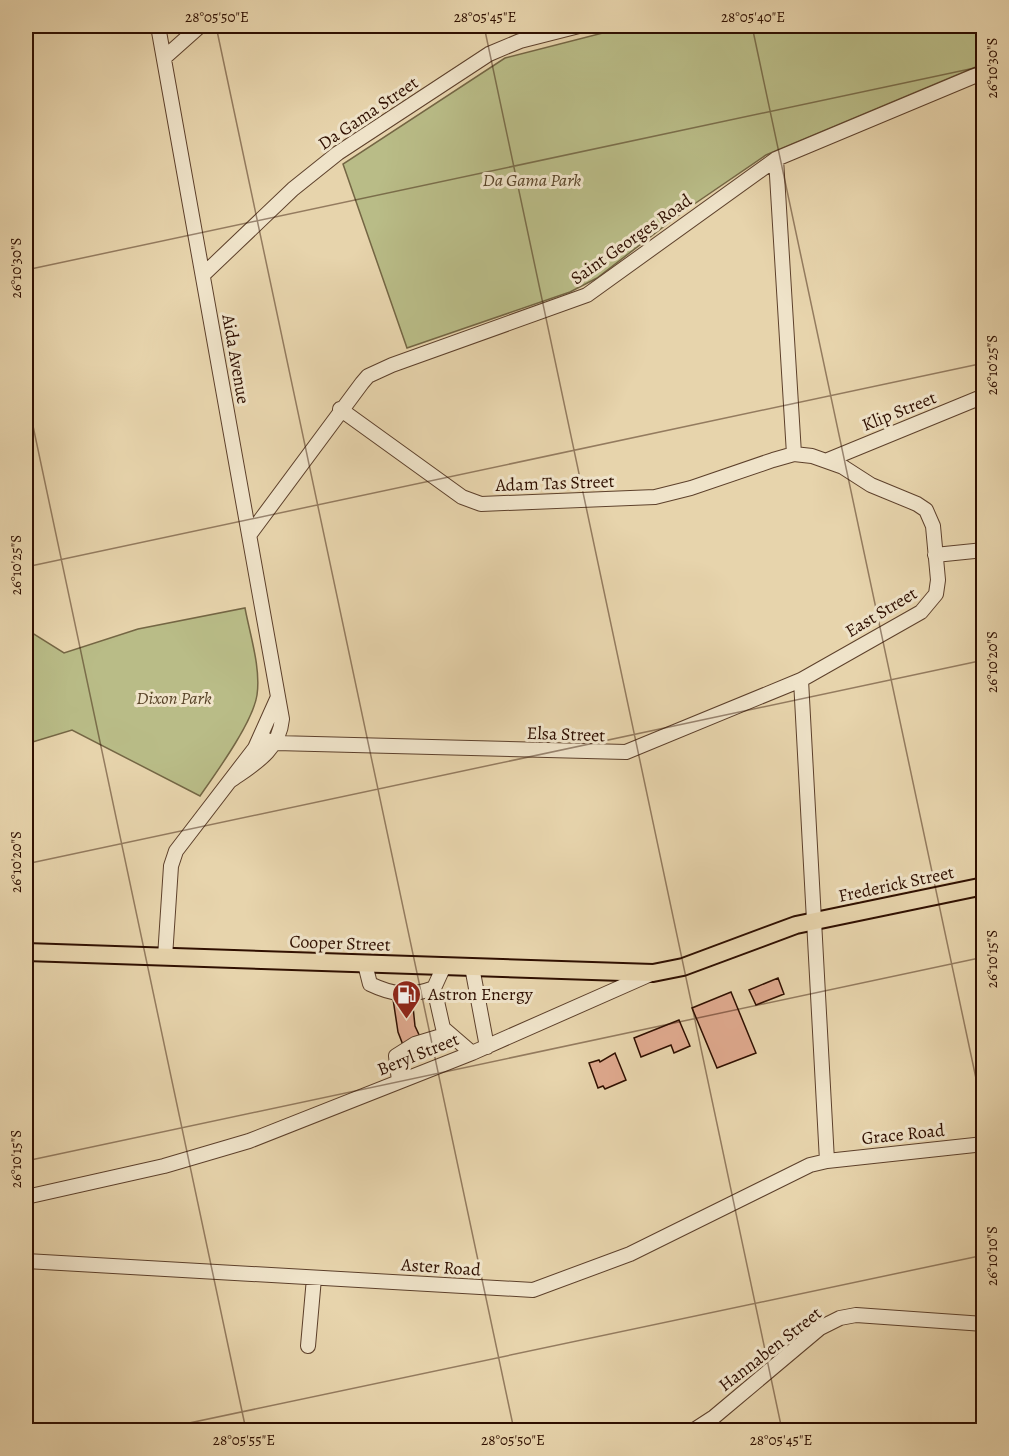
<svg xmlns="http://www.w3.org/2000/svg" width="1009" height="1456" font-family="Alegreya,serif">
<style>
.green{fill:#b9bc87;stroke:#746644;stroke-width:1.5}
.building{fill:#dfa98e;stroke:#2f0f00;stroke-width:1.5}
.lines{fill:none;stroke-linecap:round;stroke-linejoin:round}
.minor-casing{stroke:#5d402b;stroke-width:16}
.major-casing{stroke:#2f0f00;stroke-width:20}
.minor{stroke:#efe3c9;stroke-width:14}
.major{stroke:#e7d4ac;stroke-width:16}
.ticks{fill:none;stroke:#2f0f00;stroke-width:1.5;stroke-opacity:0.45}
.labels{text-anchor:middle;stroke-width:6;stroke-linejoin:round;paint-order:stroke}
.street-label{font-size:18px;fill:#2f0f00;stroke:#efe3c9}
.park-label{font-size:18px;font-style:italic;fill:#584328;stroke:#efe3c9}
.poi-label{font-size:18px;fill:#2f0f00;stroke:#efe3c9;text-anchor:start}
.neatline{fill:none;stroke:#2f0f00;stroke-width:2}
.ticks-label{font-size:15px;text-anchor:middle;fill:#2f0f00}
</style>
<rect width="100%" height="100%" fill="#e7d4ac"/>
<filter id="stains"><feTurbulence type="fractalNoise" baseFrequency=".00333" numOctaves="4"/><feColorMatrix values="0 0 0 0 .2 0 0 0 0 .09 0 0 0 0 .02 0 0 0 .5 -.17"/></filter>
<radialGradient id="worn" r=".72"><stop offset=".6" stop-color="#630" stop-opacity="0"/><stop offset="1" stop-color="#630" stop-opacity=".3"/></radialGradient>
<path class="green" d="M630 26H983V64L766 155 684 211 597 278 570 292 407 348 343 164 505 58Z
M245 608C250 635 261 668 257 695 253 722 216 773 200 796L72 730 26 744V629L64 653 138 629Z"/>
<path class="building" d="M778 978 784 994 756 1005 749 990Z
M731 992 756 1053 717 1068 692 1008Z
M412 997 415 1026 421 1039 403 1045 398 1032 393 999Z
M679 1020 690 1046 674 1053 671 1045 641 1057 634 1038Z
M615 1053 626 1080 605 1089 603 1086 598 1088 589 1063 599 1060 600 1062Z"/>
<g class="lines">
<defs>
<path id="minor" d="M158 26 282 719C279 751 254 764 230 781
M164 58 200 26
M776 159 794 454
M204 274 293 189 338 153 489 54 520 41 579 26
M828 460 984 396
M250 534 362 383 368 376 392 365 587 295 776 159 984 72
M935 555 984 550
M801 680 827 1161
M260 738 276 743 626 752 801 680 921 612 936 594 938 580 933 526 926 510 917 504 871 485 843 467 812 456 794 454 773 460 691 488 655 497 481 504 462 497 340 409
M165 957 171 866 176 851 255 748 277 699
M365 964 370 984C393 995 410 997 434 988L444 966
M472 967 487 1047
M434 988 443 1028 472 1053
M399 1081 396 1056 415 1044 448 1034
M26 1197 164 1166 249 1141 472 1053 653 973
M26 1261 533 1290 630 1254 810 1165 827 1161 984 1144
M308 1346 314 1278
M694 1430 714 1417 820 1328 840 1318 856 1315 984 1324"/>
<path id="major" d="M26 952 653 973 683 967 796 925 984 886"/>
</defs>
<use href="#minor" class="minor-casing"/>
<use href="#major" class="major-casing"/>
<use href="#minor" class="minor"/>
<use href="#major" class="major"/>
</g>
<path class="ticks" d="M216 26 514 1430M484 26 782 1430M752 26 984 1116M26 270 984 66M26 393 246 1430M26 567 984 363M26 864 984 660M26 1161 984 957M156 1430 984 1255"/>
<defs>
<symbol id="fuel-pin" viewBox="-11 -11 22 30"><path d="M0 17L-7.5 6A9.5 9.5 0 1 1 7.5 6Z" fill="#8f2418" stroke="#efe3c9"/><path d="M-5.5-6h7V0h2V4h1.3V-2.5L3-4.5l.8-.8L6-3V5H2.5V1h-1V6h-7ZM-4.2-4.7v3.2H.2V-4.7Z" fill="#fff"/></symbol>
</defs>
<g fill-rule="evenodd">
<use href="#fuel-pin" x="390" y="978" width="33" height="45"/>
</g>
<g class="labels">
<g class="street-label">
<text transform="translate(368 113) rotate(-34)" y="6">Da Gama Street</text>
<text transform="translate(631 239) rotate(-35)" y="6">Saint Georges Road</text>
<text transform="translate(236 359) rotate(80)" y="6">Aida Avenue</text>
<text transform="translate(899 411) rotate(-22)" y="6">Klip Street</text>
<text transform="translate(555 483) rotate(-2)" y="6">Adam Tas Street</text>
<text transform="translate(881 612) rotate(-31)" y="6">East Street</text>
<text transform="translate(566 734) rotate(2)" y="6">Elsa Street</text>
<text transform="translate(896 884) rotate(-12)" y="6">Frederick Street</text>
<text transform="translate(340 943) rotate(2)" y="6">Cooper Street</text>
<text transform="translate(418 1054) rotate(-22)" y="6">Beryl Street</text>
<text transform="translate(903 1134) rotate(-6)" y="6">Grace Road</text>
<text transform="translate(441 1267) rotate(4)" y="6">Aster Road</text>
<text transform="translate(770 1349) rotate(-38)" y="6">Hannaben Street</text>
</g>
<g class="park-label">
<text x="532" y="186">Da Gama Park</text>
<text x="174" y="704">Dixon Park</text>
</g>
<g class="poi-label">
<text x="428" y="1000">Astron Energy</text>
</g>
</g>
<rect width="1009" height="1456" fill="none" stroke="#e7d4ac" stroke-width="66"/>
<rect x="33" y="33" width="943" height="1390" class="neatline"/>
<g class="ticks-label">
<text x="217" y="22">28°05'50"E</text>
<text x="485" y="22">28°05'45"E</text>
<text x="753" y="22">28°05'40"E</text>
<text transform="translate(992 68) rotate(-90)" y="5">26°10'30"S</text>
<text transform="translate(16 268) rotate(-90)" y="5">26°10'30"S</text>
<text transform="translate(992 365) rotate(-90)" y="5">26°10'25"S</text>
<text transform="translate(16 565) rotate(-90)" y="5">26°10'25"S</text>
<text transform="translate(992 662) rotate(-90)" y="5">26°10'20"S</text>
<text transform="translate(16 862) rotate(-90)" y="5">26°10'20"S</text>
<text transform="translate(992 959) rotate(-90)" y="5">26°10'15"S</text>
<text transform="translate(16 1159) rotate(-90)" y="5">26°10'15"S</text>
<text transform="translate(992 1256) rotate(-90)" y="5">26°10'10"S</text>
<text x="244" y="1445">28°05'55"E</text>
<text x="513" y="1445">28°05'50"E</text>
<text x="781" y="1445">28°05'45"E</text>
</g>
<rect width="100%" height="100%" filter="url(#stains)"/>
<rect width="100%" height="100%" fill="url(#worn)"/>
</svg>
